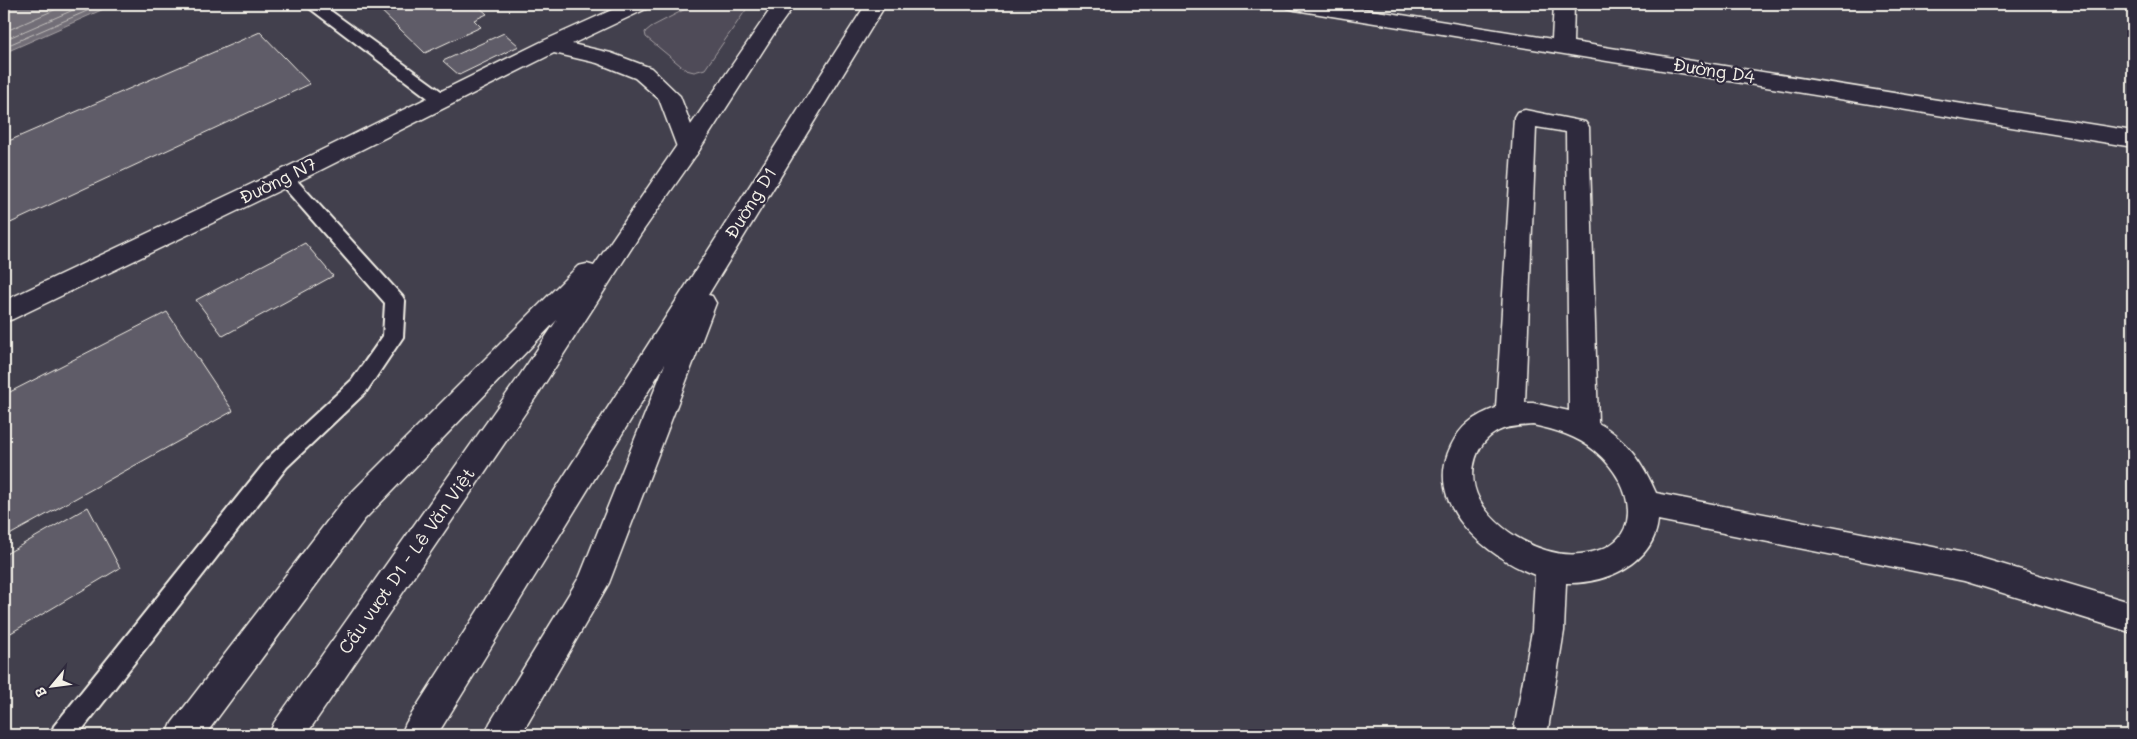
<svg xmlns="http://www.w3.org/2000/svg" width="2137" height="739" font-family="Mali,sans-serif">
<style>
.built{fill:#433f4e}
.green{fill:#504b59;stroke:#a29ea0}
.water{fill:#726e77;stroke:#a6a2a4}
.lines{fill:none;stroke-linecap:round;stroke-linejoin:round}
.shore{stroke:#c0bdbb;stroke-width:1}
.building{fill:#5f5c67;stroke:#f4f1e8}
.lane-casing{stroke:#f4f1e8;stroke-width:4}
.street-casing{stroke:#f4f1e8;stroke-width:3}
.primary-casing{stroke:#f4f1e8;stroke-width:3}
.lane{fill:#2f2a3d;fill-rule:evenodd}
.street{fill:#2f2a3d;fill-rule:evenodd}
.primary{fill:#2f2a3d;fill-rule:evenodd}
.labels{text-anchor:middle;stroke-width:4.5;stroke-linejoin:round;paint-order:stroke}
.street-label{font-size:18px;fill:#f4f1e8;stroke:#2f2a3d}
</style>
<rect width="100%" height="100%" fill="#373244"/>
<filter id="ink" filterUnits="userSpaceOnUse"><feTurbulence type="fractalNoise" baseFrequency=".02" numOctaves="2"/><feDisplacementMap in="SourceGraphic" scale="10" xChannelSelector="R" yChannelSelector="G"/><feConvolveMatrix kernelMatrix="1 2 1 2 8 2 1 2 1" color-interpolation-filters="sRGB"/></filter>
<g filter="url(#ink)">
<path class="built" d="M4 4H2133V735H4Z"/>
<path class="green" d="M695 4H750L705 69 694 72 686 70 646 37 645 32 651 27Z"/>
<path class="water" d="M4 4H115L4 53Z"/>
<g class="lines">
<path class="shore" d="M4 32 68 4
M4 40 87 4
M4 47 103 4"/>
</g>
<path class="building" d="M374 4H476L487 14 474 20 481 27 425 53Z
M260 32 310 84 4 226V143Z
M504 33 519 46 459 75 443 61Z
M305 243 333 276 223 336 196 300Z
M167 312 233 411 4 538V395Z
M88 507 120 568 4 637V555Z"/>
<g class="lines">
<defs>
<path id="lane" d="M304 4H321L448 96 450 100 448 104 442 105 436 104Z
M285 172 291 174 402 296 405 301 403 337 366 392 287 467 78 735H51L54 726 271 455 352 380 383 336 385 303 279 182 276 178 279 174Z"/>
<path id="street" d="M625 4H651L648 8 572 44 611 53 651 68 680 96 700 149 696 155 688 157 680 155 659 99 635 78 597 63 554 53 293 184 13 319 4 322V301L277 172 543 41Z
M1285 4H1333L1552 39 1554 4H1574L1573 42 2133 131V147L1295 10 1288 8Z
M1525 110 1585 122 1589 127 1598 423C1627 439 1643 463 1656 493L1964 553 2133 603V633L1964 581 1658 520C1654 564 1605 584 1566 583L1564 631 1547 735H1513L1532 631 1535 575C1487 557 1422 505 1451 446 1461 425 1474 416 1496 408L1514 117 1517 112ZM1536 127 1566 132 1569 411 1533 403H1525ZM1533 425C1556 430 1577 436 1595 451 1636 485 1647 548 1580 554 1544 558 1496 532 1479 499 1466 474 1475 439 1503 429 1512 426 1523 426 1533 425Z"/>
<path id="primary" d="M774 4H795L775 32 696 155 640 235 538 394 306 735H269L274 723 518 378 557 320 364 520 205 735H167L172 723 342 502 578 266 587 264 594 266Z
M866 4H886L708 295 712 296 716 303 609 583 521 735H485L490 723 580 576 665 364 437 735H401L406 723Z"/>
</defs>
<use href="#lane" class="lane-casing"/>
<use href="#street" class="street-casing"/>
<use href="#primary" class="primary-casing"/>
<use href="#lane" class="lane"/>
<use href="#street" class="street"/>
<use href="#primary" class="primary"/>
</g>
</g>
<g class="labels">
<g class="street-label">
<text transform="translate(1714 71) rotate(9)" y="6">Đường D4</text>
<text transform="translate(278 181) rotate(-26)" y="6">Đường N7</text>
<text transform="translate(751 203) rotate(-58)" y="6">Đường D1</text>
<text transform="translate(407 561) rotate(-55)" y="6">Cầu vượt D1 - Lê Văn Việt</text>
</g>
</g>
<rect width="2137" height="739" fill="none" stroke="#2f2a3d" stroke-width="20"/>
<rect x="10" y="10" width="2117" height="719" fill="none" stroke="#f4f1e8" stroke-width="2" filter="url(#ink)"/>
<g transform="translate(52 686) rotate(241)" stroke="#2f2a3d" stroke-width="4" paint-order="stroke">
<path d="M0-4L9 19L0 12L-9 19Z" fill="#f4f1e8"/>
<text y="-8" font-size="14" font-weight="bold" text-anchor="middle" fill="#f4f1e8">B</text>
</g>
</svg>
